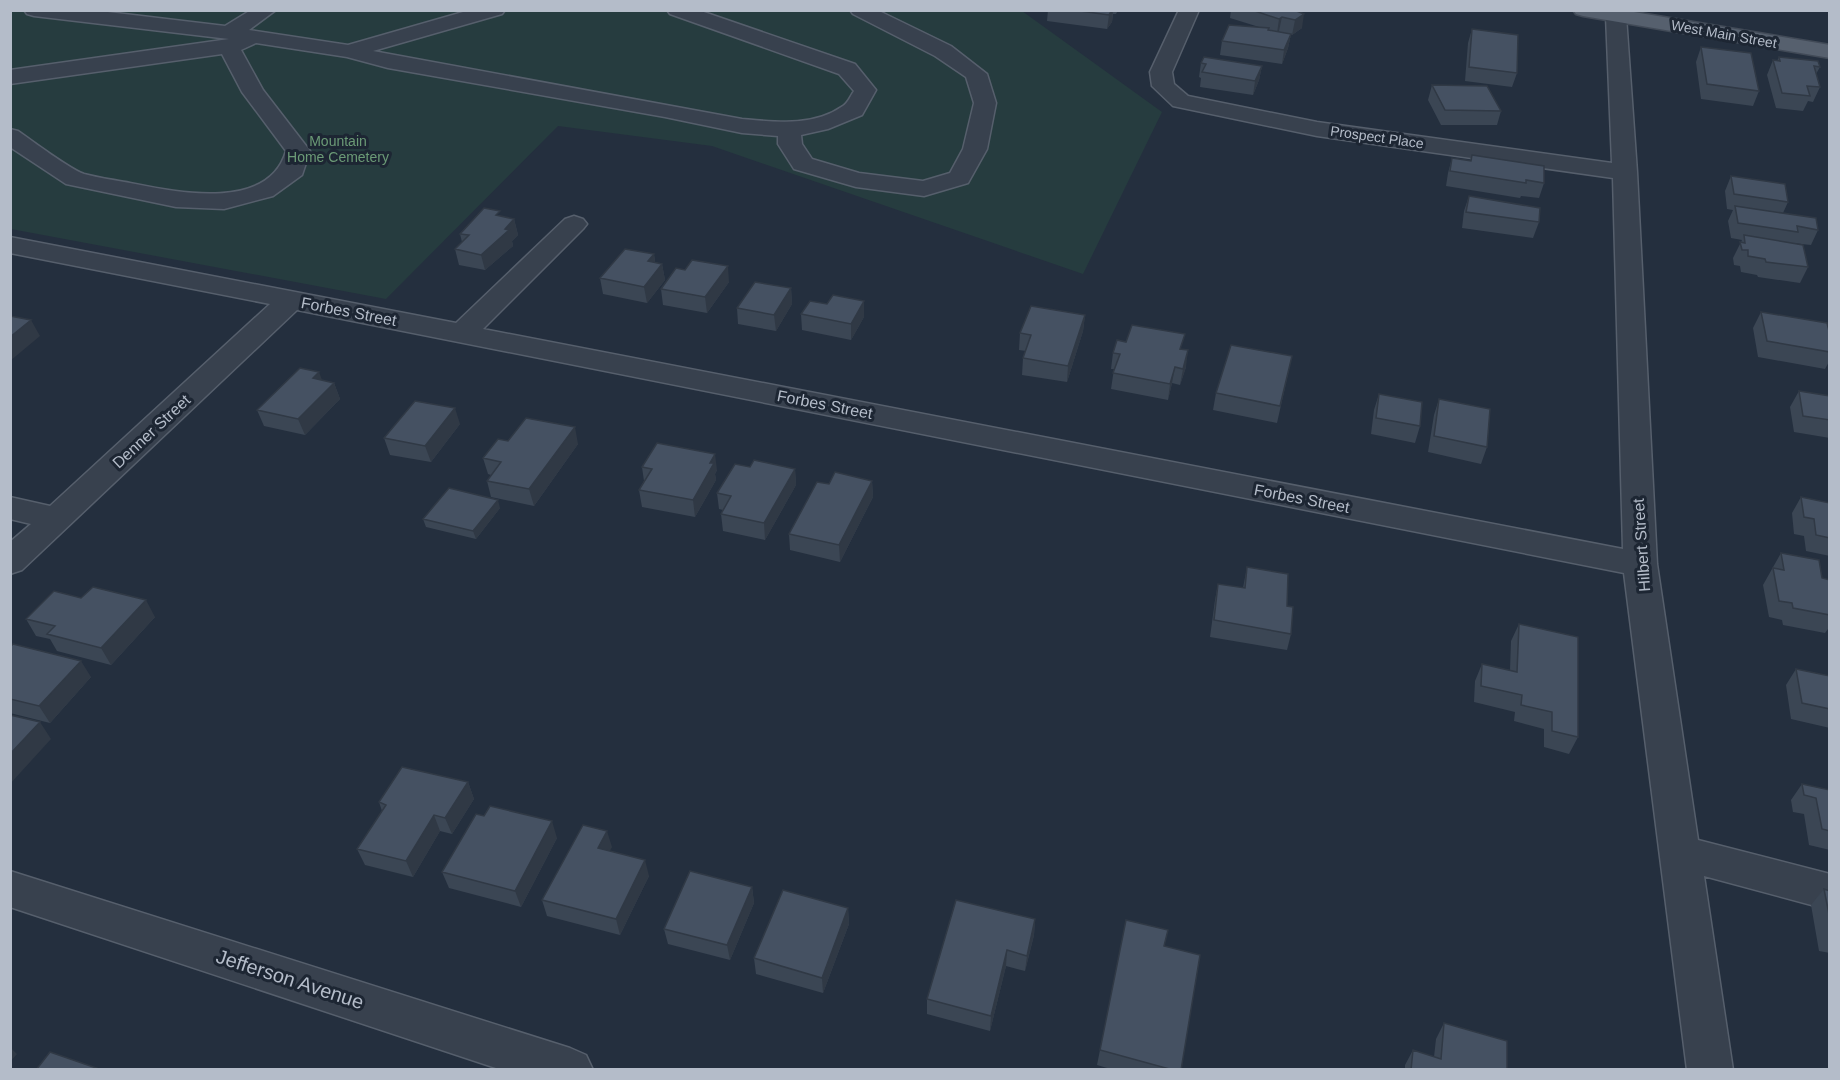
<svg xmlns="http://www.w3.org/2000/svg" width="1840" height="1080" font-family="Helvetica,sans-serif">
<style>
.green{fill:#263c3f}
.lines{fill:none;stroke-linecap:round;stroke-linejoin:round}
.minor-casing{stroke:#565f6c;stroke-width:3}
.major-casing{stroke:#414a57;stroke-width:3}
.minor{fill:#38414e;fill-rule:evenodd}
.major{fill:#56606e;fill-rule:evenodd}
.wall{fill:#3b4654}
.shaded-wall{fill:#303945}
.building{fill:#455162;stroke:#303945;stroke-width:1.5}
.labels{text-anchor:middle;stroke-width:6;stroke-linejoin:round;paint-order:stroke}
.far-street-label{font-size:14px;fill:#b4bcc9;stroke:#1d2633}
.far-park-label{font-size:14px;fill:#6b9a76;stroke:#1d2633}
.street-label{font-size:16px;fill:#b4bcc9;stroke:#1d2633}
.near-street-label{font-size:20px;fill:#b4bcc9;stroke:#1d2633}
</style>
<rect width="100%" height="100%" fill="#242f3e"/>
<path class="green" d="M10 11H1022L1162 112 1083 274 712 146 558 126 386 299 11 229Z"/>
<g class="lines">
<defs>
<path id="minor" d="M24 10H91L225 26 251 10H276L249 30 348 45 470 10H505L502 14 373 51 742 119C776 122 813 127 843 106 848 103 851 95 854 91L839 74 670 14 667 10H698L855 64 876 90 862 115 828 129 801 135 802 144 812 159 859 173 923 181 950 173 963 149 974 103 966 77 935 56 853 14 850 10H877L951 46 987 74 996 103 987 149 968 183 924 196 856 187 794 169 778 144V136L742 133 665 117 388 68 347 57 256 43 241 50 263 90 310 151 302 175 273 196 224 209 176 207 66 184 10 147V129L18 131C34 142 68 168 84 174 99 178 115 180 130 183 175 192 269 212 286 151L242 92 222 54 10 84V70L229 39 34 16 27 14Z
M1179 10H1199L1172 72 1174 84 1188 96 1317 122 1612 163 1606 16 1613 10 1623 12 1626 16 1637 172 1657 564 1698 840 1830 874V910L1704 876 1733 1070H1687L1624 573 297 310 22 570 10 574V542L31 524 10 519V497L50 506 270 304 10 253V237L456 323 565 219 574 216 583 219 587 224 583 229 483 329 1623 549 1613 178 1317 136 1173 106 1152 86 1150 72Z
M10 871 570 1048 586 1055 593 1070H502L10 907Z"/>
<path id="major" d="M1573 10H1622L1830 45V58L1583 16 1576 14Z"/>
</defs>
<use href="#minor" class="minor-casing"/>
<use href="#major" class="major-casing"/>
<use href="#minor" class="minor"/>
<use href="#major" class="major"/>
</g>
<path class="wall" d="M1048 10H1118L1116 14H1113L1112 22 1107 29 1047 21Z
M1231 10H1294L1302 28 1292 35 1291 34 1288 48 1282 64 1220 55 1222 41 1259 27 1230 18Z
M1472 29 1517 73 1512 87 1465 81 1468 43Z
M1701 47 1759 91 1753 106 1701 99 1696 62Z
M1779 57 1820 67 1816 74 1820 87 1813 102 1808 101 1803 111 1776 108 1767 75 1773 60 1777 61Z
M1201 63 1262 66 1259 80 1253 95 1200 87 1201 78 1199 77Z
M1432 85 1501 111 1497 125H1441L1428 100Z
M1472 155 1544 183 1539 198 1521 196 1520 198 1446 186 1448 173 1452 158 1470 160Z
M1731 176 1788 202 1783 213 1818 230 1811 245 1792 243 1808 267 1800 283 1758 277 1757 275 1741 272 1740 266 1734 265 1733 258 1742 240 1731 238 1728 221 1733 210 1727 209 1725 191Z
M1469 196 1539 222 1533 238 1462 228 1464 211Z
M501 217 514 219 518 235 512 241 513 246 485 270 459 265 455 249 462 242 460 234Z
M654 254 655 262 662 264 665 280 647 303 603 294 600 278Z
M729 282 707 313 663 305 661 289Z
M791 288 792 304 776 331 738 324 737 308Z
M864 301V317L851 340 802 330 801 314 827 304Z
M1761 312 1830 335V360L1825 369 1758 357 1753 328Z
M1085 315 1083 331 1067 382 1022 375 1023 358 1026 351 1019 350 1020 333Z
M1182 349 1186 367 1180 385 1172 383 1168 400 1111 389 1114 369H1111L1113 353Z
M1292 356 1277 423 1213 410 1216 393Z
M322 380 334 383 340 399 305 435 264 426 257 410Z
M1799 391 1830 396V438L1794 432 1790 407Z
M1379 394 1420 426 1415 443 1371 434 1374 410Z
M1439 399 1487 447 1481 464 1428 452 1434 415Z
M460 424 431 462 390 455 384 438Z
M508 441 578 444 534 506 491 497 487 481 491 475 488 474 483 458Z
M642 467 717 470 715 474 716 480 695 517 642 507 639 490 644 481Z
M750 467 795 469 796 485 765 540 723 531 721 514 723 510 719 509 717 493Z
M872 481 873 497 840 562 790 550 789 534 829 484Z
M1801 497 1830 503V556L1806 551 1804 536 1794 534 1792 513Z
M500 508 476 539 426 527 423 519Z
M1781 553 1822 578 1830 580V629H1828L1825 633 1783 625 1782 620 1769 617 1763 585Z
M1247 567 1287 606 1291 634 1287 650 1210 637 1215 600 1218 584 1243 588Z
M155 617 111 665 57 651 50 639 36 636 26 619Z
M1519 624 1578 737 1569 754 1544 747V729L1514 721 1515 712 1474 702 1475 681 1482 664 1510 670 1511 641Z
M10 647 91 677 50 723 10 713Z
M1796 669 1830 676V728L1791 719 1786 685Z
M468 782 474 799 452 834 440 831 413 877 365 865 357 849 382 811 379 802Z
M1802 784 1830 790V850L1809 845 1804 814 1793 812 1791 800Z
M484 816 557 838 521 907 449 888 442 872Z
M612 847 609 851 649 876 620 935 547 916 542 900Z
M752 887 754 903 730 960 668 944 664 929Z
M1824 889 1830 891V953L1819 951 1811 905Z
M848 908 849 924 823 993 756 974 754 958Z
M1035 919 1034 935 1025 971 1006 966 990 1031 927 1014V999Z
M1126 920 1164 946 1181 1070H1114L1097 1065Z
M1444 1023 1507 1070H1405V1065L1413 1050 1434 1057 1436 1039Z"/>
<path class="shaded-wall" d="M1112 10H1113L1112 22 1107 29 1109 15Z
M1304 14 1302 28 1292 35 1295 20Z
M1282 17 1279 31 1277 33 1279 19Z
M1291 34 1288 48 1282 64 1284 50Z
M1262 66 1259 80 1253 95 1255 81Z
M514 219 518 235 512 241 513 246 485 270 481 255Z
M654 254 656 270 648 261Z
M662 264 665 280 647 303 644 287Z
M728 266 729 282 707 313 705 297Z
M791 288 792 304 776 331 774 315Z
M864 301V317L851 340V324Z
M1085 315 1083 331 1067 382 1068 366Z
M31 320 40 336 10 361V337Z
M1188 350 1186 367 1180 385 1183 369Z
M1175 367 1172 383 1168 400 1170 384Z
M319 372 325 388 313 378Z
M334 383 340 399 305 435 298 419Z
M455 408 460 424 431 462 425 446Z
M575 427 578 444 534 506 529 489Z
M715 454 717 470 715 474 716 480 695 517 693 500Z
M795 469 796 485 765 540 764 523Z
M872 481 873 497 840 562 839 545Z
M498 500 500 508 476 539 473 531Z
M146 600 155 617 111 665 101 648Z
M81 661 91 677 50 723 39 706Z
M40 722 51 739 10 784V754Z
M468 782 474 799 452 834 445 818Z
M434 815 440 831 413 877 406 861Z
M552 821 557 838 521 907 515 891Z
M607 831 612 847 602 864 598 848Z
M645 860 649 876 620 935 616 919Z
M752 887 754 903 730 960 727 945Z
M848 908 849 924 823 993 822 978Z
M1035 919 1034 935 1025 971 1027 956Z
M1007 950 1006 966 990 1031 991 1016Z
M10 1047 17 1054 10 1062Z"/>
<path class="building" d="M1073 10H1112L1109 15Z
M1252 10H1294L1304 14 1295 20 1282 17 1279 19Z
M1229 25 1269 28 1268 30 1291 34 1284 50 1222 41Z
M1472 29 1518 35 1517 73 1469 67Z
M1701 47 1751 53 1759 91 1707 84Z
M1204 57 1262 66 1255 81 1202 72 1206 64 1201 63Z
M1779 57 1818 61 1820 67 1814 66 1820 87 1807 86 1810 96 1782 93 1773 60 1780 61Z
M1432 85 1487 86 1501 111 1445 110Z
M1472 155 1544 166V183L1526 180V183L1450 171 1452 158 1471 161Z
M1731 176 1785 184 1788 202 1734 194Z
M1469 196 1540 208 1539 222 1466 212Z
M1735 206 1816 218 1818 230 1797 226 1798 232 1738 223Z
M484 208 500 211 496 215 514 219 505 229 509 230 481 255 455 249 469 235 460 234Z
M1744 235 1803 245 1808 267 1766 262 1765 259 1748 256V250H1742L1740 242 1745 243Z
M625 249 654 254 648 261 662 264 644 287 600 278Z
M692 260 728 266 705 297 661 289 676 268 685 270Z
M755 282 791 288 774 315 737 308Z
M833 295 864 301 851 324 801 314 810 301 827 304Z
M1031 306 1085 315 1068 366 1023 358 1031 335 1020 333Z
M1761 312 1827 323 1830 335V352L1767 341Z
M10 316 31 320 10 337Z
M1132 325 1185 334 1180 349 1188 350 1183 369 1175 367 1170 384 1113 373 1120 354 1113 353 1117 340 1126 342Z
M1231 345 1292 356 1280 406 1216 393Z
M300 368 319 372 313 378 334 383 298 419 257 410Z
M1799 391 1830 396V420L1803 416Z
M1379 394 1422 402 1420 426 1376 418Z
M1439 399 1490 409 1487 447 1434 436Z
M415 401 455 408 425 446 384 438Z
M526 418 575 427 529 489 487 481 501 462 483 458 498 439 508 441Z
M657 443 715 454 710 463H714L693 500 639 490 652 469 642 467Z
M754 460 795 469 764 523 721 514 731 496 717 493 735 464 750 467Z
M835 472 872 481 839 545 789 534 817 482 829 484Z
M449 488 498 500 473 531 423 519Z
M1801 497 1830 503V538L1816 535 1814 519 1804 517Z
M1781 553 1819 560 1822 578 1830 580V615L1793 608 1792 603 1779 601 1773 568 1784 570Z
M1247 567 1288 574 1287 606 1293 607 1291 634 1214 620 1218 584 1245 588Z
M93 587 146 600 101 648 47 634 55 626 26 619 54 591 81 598Z
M1519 624 1578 637V737L1552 731V712L1521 705 1522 695 1481 686 1482 664 1517 672Z
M13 644 81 661 39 706 10 699V647Z
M1796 669 1830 676V709L1802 703Z
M10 715 40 722 10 754Z
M402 767 468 782 445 818 434 815 406 861 357 849 386 805 379 802Z
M1802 784 1830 790V831L1822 829 1816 798 1804 795Z
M490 806 552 821 515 891 442 872 476 814 484 816Z
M583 825 607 831 598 848 645 860 616 919 542 900Z
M690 871 752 887 727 945 664 929Z
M1824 889 1830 891V919Z
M783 890 848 908 822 978 754 958Z
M956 900 1035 919 1027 956 1007 950 991 1016 927 999Z
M1126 920 1168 930 1164 946 1200 955 1181 1070H1173L1100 1050Z
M1444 1023 1507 1041V1070H1411L1413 1050 1441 1059Z
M50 1052 102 1070H36Z"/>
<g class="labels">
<g class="far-street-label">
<text transform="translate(1724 34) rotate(10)" y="5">West Main Street</text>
<text transform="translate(1377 137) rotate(8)" y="5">Prospect Place</text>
</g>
<g class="far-park-label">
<text x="338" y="146">Mountain<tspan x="338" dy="16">Home Cemetery</tspan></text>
</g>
<g class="street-label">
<text transform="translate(349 311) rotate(11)" y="6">Forbes Street</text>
<text transform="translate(825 404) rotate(11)" y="6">Forbes Street</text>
<text transform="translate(151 431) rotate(-43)" y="6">Denner Street</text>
<text transform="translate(1302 498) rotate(11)" y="6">Forbes Street</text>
<text transform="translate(1641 545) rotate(-94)" y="6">Hilbert Street</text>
</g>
<g class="near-street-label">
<text transform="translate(290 979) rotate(18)" y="7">Jefferson Avenue</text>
</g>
</g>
<rect width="1840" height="1080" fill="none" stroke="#b4bcc9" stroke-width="24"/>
</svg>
